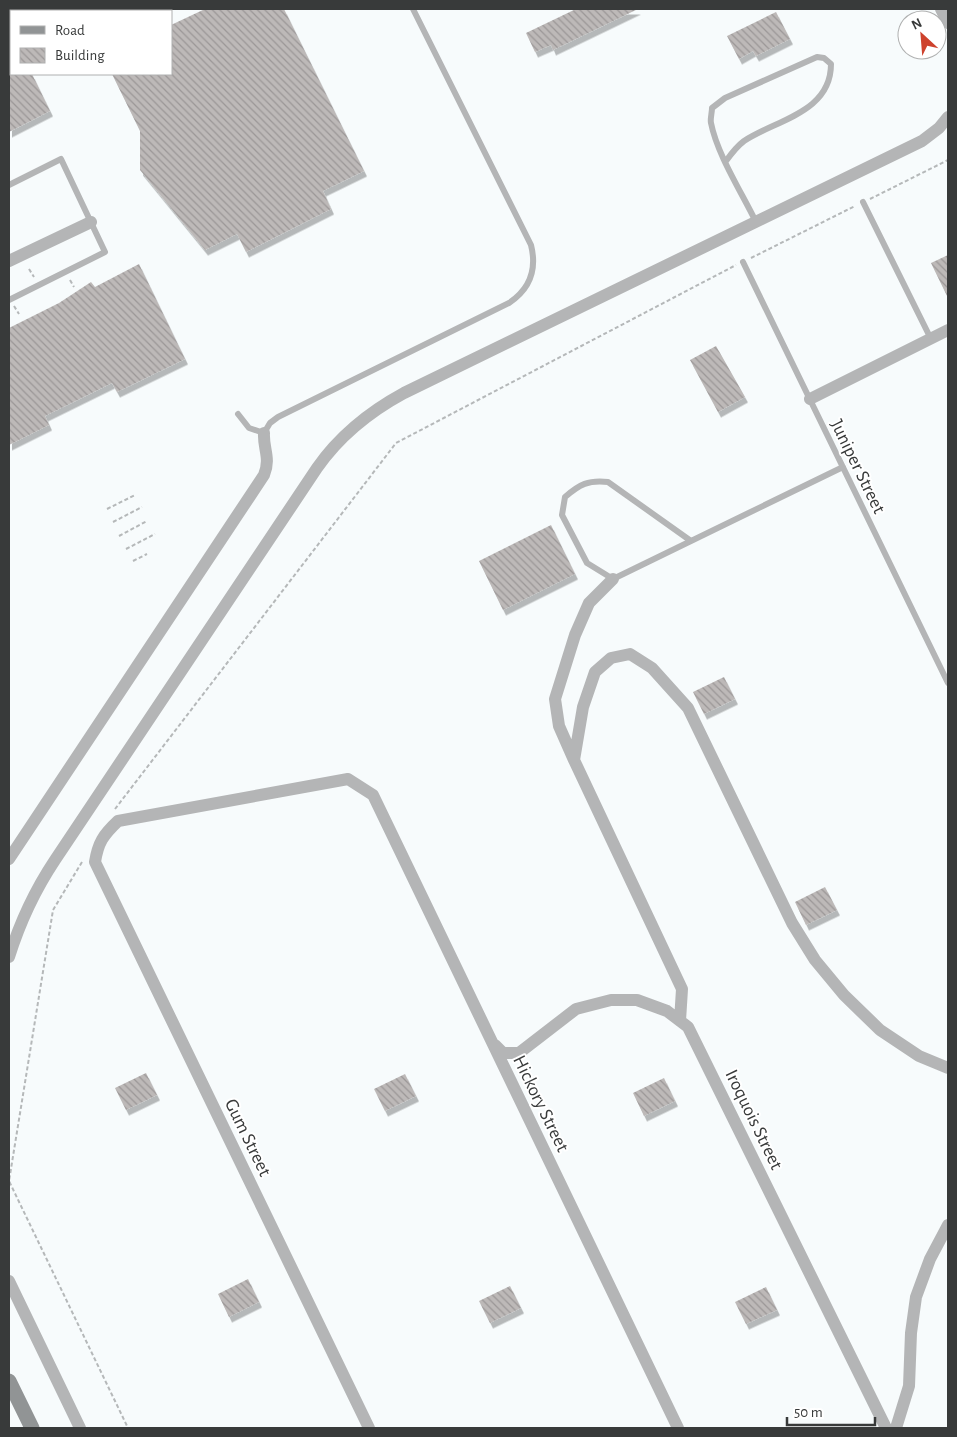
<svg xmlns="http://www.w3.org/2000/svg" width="957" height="1437" font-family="'Alegreya Sans',sans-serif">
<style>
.building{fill:url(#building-back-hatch);filter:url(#shadow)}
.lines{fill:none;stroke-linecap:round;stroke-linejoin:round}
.path{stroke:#b5b8b9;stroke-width:2;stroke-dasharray:4 2.5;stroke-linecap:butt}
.lane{stroke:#b4b5b6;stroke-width:6}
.street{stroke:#b4b5b6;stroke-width:12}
.secondary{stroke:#919495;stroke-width:15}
.labels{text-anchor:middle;stroke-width:4;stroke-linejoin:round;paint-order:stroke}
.street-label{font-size:19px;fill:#383a3a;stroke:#fff}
</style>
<defs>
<pattern id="building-back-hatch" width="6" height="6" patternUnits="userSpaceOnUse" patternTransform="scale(1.25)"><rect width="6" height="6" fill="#bdb9b8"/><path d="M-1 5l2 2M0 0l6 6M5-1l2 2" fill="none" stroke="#9b9797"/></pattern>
<filter id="shadow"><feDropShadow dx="3" dy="5.5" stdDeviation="0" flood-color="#0004"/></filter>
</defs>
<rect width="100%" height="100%" fill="#f7fbfc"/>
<path class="building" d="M205 9H284L364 171 323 191 331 209 246 252 237 234 205 250 140 170V131L112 74H171V25Z
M576 9H638L553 50 551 45 535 52 526 33Z
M776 12 790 39 756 56 753 51 739 59 727 36Z
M9 74H32L50 111 9 132Z
M948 255V298L931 263Z
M139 264 185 359 117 392 112 383 45 416 49 425 9 445V328L59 303 91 282 95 287Z
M716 346 745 397 718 412 690 360Z
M551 525 575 574 503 610 479 561Z
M724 677 735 699 704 714 693 692Z
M825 887 837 910 806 925 795 902Z
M146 1073 157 1095 126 1110 115 1088Z
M405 1074 416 1096 385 1111 374 1089Z
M664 1078 675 1101 644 1116 633 1093Z
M248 1279 259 1302 229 1317 218 1294Z
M510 1286 521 1308 490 1323 479 1301Z
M766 1287 777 1310 746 1324 735 1302Z"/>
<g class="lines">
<path class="path" d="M870 199 948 160
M751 258 855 206
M29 269 34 277
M70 280 74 287
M14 306 19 314
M107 509 135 495
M113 522 142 507
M119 536 147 521
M126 549 155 534
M133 561 147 554
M115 809 396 443 736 265
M82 862 53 910 9 1181 128 1428"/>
<path class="lane" d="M726 161C731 154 736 147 744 141 775 120 831 113 831 64L824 58 817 57 725 98 712 108C712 113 710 119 711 123 717 154 742 193 756 222
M9 185 61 159 105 252 9 300
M863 202 931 339
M743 262 948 683
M238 414 249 428 264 433 270 423 278 417 509 303C530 289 537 269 531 245L413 9
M691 541 608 482C588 480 580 484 565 497L562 515 587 563 613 579 843 467"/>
<path class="street" d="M941 9 948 23
M9 261 91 222
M810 399 948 330
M574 760 559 726 555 699 575 635 589 603 613 579
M9 859 264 475C271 458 263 449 264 433
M9 957C20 922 35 890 55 860L317 468C340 435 369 412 404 393L922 141 939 128 948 117
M680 1021 682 989 574 760 583 707 595 672 611 658 630 654 652 668 688 708 792 923 815 960 844 995 880 1030 919 1056 948 1068
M495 1045 503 1053H519L576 1009 611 1000H637L667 1011 688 1027 886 1428
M9 1281 80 1428
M369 1428 95 862C98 843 103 835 118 821L348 779 373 795 678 1428
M896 1428 909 1386 911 1333 916 1297 930 1259 948 1225"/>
<path class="secondary" d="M9 1381 32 1428"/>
</g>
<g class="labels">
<g class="street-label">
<text transform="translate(859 466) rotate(64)" y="7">Juniper Street</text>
<text transform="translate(542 1103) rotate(64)" y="7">Hickory Street</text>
<text transform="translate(755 1119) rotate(64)" y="7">Iroquois Street</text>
<text transform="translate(249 1137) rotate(64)" y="7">Gum Street</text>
</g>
</g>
<rect width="957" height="1437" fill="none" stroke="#383a3a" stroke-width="20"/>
<rect x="10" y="10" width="162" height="65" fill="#ffffff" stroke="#afb0b0"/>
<rect x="20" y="26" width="25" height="8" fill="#919495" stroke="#afb0b0"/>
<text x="55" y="35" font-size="15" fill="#383a3a">Road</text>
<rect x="20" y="48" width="25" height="15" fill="url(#building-back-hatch)" stroke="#afb0b0"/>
<text x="55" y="60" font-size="15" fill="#383a3a">Building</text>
<g transform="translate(922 35) rotate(334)"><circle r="24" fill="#ffffff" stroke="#afb0b0"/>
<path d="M0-4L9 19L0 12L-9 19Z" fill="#ce422d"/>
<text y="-8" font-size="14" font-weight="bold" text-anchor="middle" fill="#383a3a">N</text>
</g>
<path d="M787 1417v8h88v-8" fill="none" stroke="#383a3a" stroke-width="2.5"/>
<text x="794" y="1417" font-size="15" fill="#383a3a" stroke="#ffffff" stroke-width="4" paint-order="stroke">50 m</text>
</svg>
